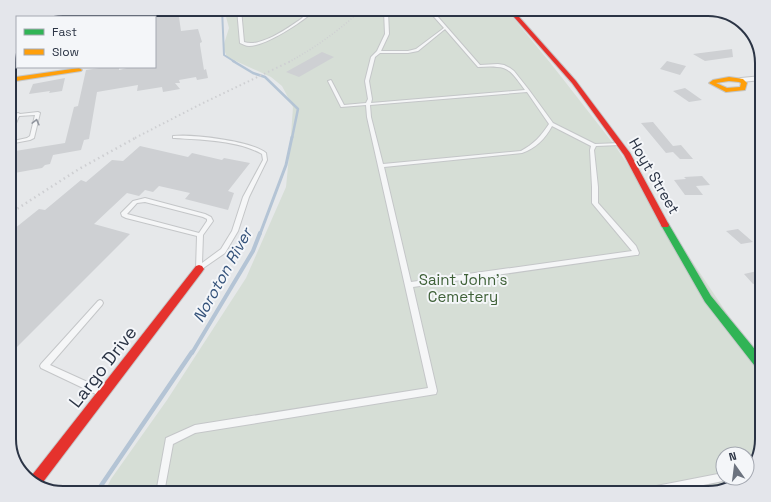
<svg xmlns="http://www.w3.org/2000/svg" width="771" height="502" font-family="'Space Grotesk',sans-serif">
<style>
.green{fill:#d6ded6}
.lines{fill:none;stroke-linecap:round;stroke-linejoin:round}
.stream-far4{stroke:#b4c4d5;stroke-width:2}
.stream-far3{stroke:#b4c4d5;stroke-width:2.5}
.stream-far2{stroke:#b4c4d5;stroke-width:3}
.stream-far1{stroke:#b4c4d5;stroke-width:4}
.stream{stroke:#b4c4d5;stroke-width:4.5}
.building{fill:#ced0d3}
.lane-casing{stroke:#c4c6c8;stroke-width:2}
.street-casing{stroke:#c4c6c8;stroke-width:2}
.fast-casing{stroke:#c4c6c8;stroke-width:2}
.slow-casing{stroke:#c4c6c8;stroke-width:2}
.jam-casing{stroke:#c4c6c8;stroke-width:2}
.lane{fill:#f5f6f7;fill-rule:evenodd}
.street{fill:#f5f6f7;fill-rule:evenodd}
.fast{fill:#30b455;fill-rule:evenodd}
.slow{fill:#ff9f0a;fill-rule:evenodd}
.jam{fill:#e5322d;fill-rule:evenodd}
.rail-far2{stroke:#cecfd2;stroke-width:1.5;stroke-dasharray:1 2;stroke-linecap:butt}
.rail-far1{stroke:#cecfd2;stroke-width:2;stroke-dasharray:1.5 3;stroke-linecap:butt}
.rail{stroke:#cecfd2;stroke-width:2.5;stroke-dasharray:1.5 3.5;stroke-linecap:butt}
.oneway{stroke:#90959e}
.labels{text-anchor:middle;stroke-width:4;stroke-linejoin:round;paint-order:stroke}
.street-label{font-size:15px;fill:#2b3445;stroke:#f4f6f9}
.park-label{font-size:15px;fill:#3f6138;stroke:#f4f6f9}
.water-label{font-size:16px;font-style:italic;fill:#34527a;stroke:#f4f6f9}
.near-street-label{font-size:18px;fill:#2b3445;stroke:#f4f6f9}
.rim{fill:none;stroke:#2b3445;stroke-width:2}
</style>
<rect width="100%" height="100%" fill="#e6e8ea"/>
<path class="green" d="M224 9H506L552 65 616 147 762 366V439L753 469 747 474V454H723V478H743L735 486 708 493H104L111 479 167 400 246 278 286 187 291 135 293 107 282 86 271 77 227 57 223 47 229 28Z"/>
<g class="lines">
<path class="stream-far4" d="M222 9 224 55 235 62"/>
<path class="stream-far3" d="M233 61 253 73 265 77 298 109 292 138"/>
<path class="stream-far2" d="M260 234 286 165 292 137"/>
<path class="stream-far1" d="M192 353 253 251 260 233"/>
<path class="stream" d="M96 493 192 352"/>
</g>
<path class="building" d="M142 9H162V12L178 10 181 31 198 29 202 42 200 43V45L204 70 206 69 208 78 197 80 196 77 179 80 180 83H175L180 89 163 92 162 87 137 91 138 85 97 92 89 139 84 140 81 150 53 155 50 164 45 165 42 168 9 174V152L65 143 74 107 78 106 86 70 106 67H119V70L131 67H155V17H149Z
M732 49 733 57 705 61 693 54Z
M322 52 334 57 299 77 286 72Z
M667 61 686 66 680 75 660 69Z
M65 78 62 91 49 93 50 91 29 94 33 84Z
M685 88 702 100 689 102 673 91Z
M653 122 673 146 681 145 693 159H680L673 152 666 153 641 123Z
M140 146 188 157 192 153 222 160 224 158 250 163 228 191 234 193 228 210 185 199 190 193 159 186 153 192 145 190 139 196 127 193 94 224 130 234 9 355V233L39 209 45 210 81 180 86 182 112 160 123 161Z
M702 176 710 185 696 186 703 195H685L674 180 686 179 684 177Z
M738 229 753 242 741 244 726 231Z
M762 270V282L753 284 744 274Z"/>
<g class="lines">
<defs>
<path id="lane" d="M81 9 84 10 82 17H78Z
M237 9H241L244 42C260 48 288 28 301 19 305 15 311 9 317 9 303 21 267 46 249 46 246 46 243 44 240 43Z
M371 9H375L373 12 370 11Z
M380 9H384L388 11 389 34 381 51H408L416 49 444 28 427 9H431L480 65 498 64 504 65 510 68 514 71 529 90 553 123 595 144 622 143V145H620L596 146 594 150 598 187V203L636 246 639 253 638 255H636L413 287 437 391 436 394 195 433 173 444 164 493H156L166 438 195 425 428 388 367 117 366 105 341 107 328 81 331 80 344 105 366 103 368 99 365 81 371 57 377 51 385 34 384 11ZM445 29 478 67C484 67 490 66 497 67 511 67 517 80 525 90L371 103 372 99 369 81 375 57 380 53H408L418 51ZM527 92 549 124C541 136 534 144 521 151L383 164 371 117 370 105ZM552 126 591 146 590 150 592 187V203L632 251 411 282 384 167 522 153C536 148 545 139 552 126Z
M17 54V56L9 59 11 56Z
M38 112 40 113 34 138 30 140 9 144V142L27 138 30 136 35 115 19 116 11 135 9 136V129L15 117H9V115L16 114 18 113 20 114Z
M173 136C193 134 252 141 266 153L267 160 249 197 238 231 225 253 199 271H197L196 269 197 236 126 218 122 216 121 213 133 201 145 198 205 214 211 217 213 221 203 235 202 263 221 249 232 231 243 197 263 160 262 154C237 140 202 140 175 138H173ZM145 202 203 217 207 219V221L199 233 127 214 137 203Z
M100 300 102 301 103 303 102 305 50 365 103 389 104 392 103 395 100 396 41 368 40 366 41 364 98 301Z
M750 467 753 469 747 474V468Z
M723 473V478H727L726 480 723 481 664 493H637L638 490 641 489Z"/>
<path id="street" d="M709 9 731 16 729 17 710 11Z
M762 76V80L741 82 737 80 741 78Z"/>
<path id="fast" d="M665 222 668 223 711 296 762 358V371L758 370 705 302 661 225Z"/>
<path id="slow" d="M79 68 82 70 81 71 9 82V78Z
M729 77 743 79 747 83 745 90 726 92 709 83 713 80ZM729 81 739 82 741 83 740 87 727 88 716 83Z"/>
<path id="jam" d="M507 9H512L576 81 630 153 669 225 668 227H662L624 155 572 83Z
M199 265 202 266 204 269 202 272 40 486 33 484 29 479 196 266Z"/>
</defs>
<use href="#lane" class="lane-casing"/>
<use href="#street" class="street-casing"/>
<use href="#fast" class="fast-casing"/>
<use href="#slow" class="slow-casing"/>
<use href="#jam" class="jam-casing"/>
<use href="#lane" class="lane"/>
<use href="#street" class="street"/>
<use href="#fast" class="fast"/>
<use href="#slow" class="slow"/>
<use href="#jam" class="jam"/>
<path class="rail-far2" d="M289 62C316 47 340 30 362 9"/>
<path class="rail-far1" d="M135 138 201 104 291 61"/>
<path class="rail" d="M9 214 79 169 137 137"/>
</g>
<defs><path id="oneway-chevron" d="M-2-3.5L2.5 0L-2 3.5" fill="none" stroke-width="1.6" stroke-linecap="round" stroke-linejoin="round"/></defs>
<use class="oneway" href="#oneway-chevron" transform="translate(36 122) rotate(-76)"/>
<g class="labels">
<g class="street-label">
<text transform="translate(654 176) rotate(60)" y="5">Hoyt Street</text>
</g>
<g class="park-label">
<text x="463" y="285">Saint John's<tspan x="463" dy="17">Cemetery</tspan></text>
</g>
<g class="water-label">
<text transform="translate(222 275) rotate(-61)" y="6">Noroton River</text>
</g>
<g class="near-street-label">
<text transform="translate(103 367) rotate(-52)" y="6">Largo Drive</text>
</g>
</g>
<path d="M0 0H771V502H0ZM63 16H708A47 47 0 0 1 755 63V439A47 47 0 0 1 708 486H63A47 47 0 0 1 16 439V63A47 47 0 0 1 63 16Z" fill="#e4e6eb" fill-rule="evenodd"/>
<path class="rim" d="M63 16H708A47 47 0 0 1 755 63V439A47 47 0 0 1 708 486H63A47 47 0 0 1 16 439V63A47 47 0 0 1 63 16Z"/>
<rect x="16" y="16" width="140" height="52" fill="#f4f6f9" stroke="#a4a8b1"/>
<rect x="24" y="29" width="20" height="6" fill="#30b455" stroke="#a4a8b1"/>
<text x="52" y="36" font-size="12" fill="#2b3445">Fast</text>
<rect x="24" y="49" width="20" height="6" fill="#ff9f0a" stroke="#a4a8b1"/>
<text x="52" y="56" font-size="12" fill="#2b3445">Slow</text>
<g transform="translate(735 466) rotate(346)"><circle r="19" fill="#f4f6f9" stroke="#a4a8b1"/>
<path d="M0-3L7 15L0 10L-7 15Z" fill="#6c737f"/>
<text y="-6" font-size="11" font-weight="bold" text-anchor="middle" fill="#2b3445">N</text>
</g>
</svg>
